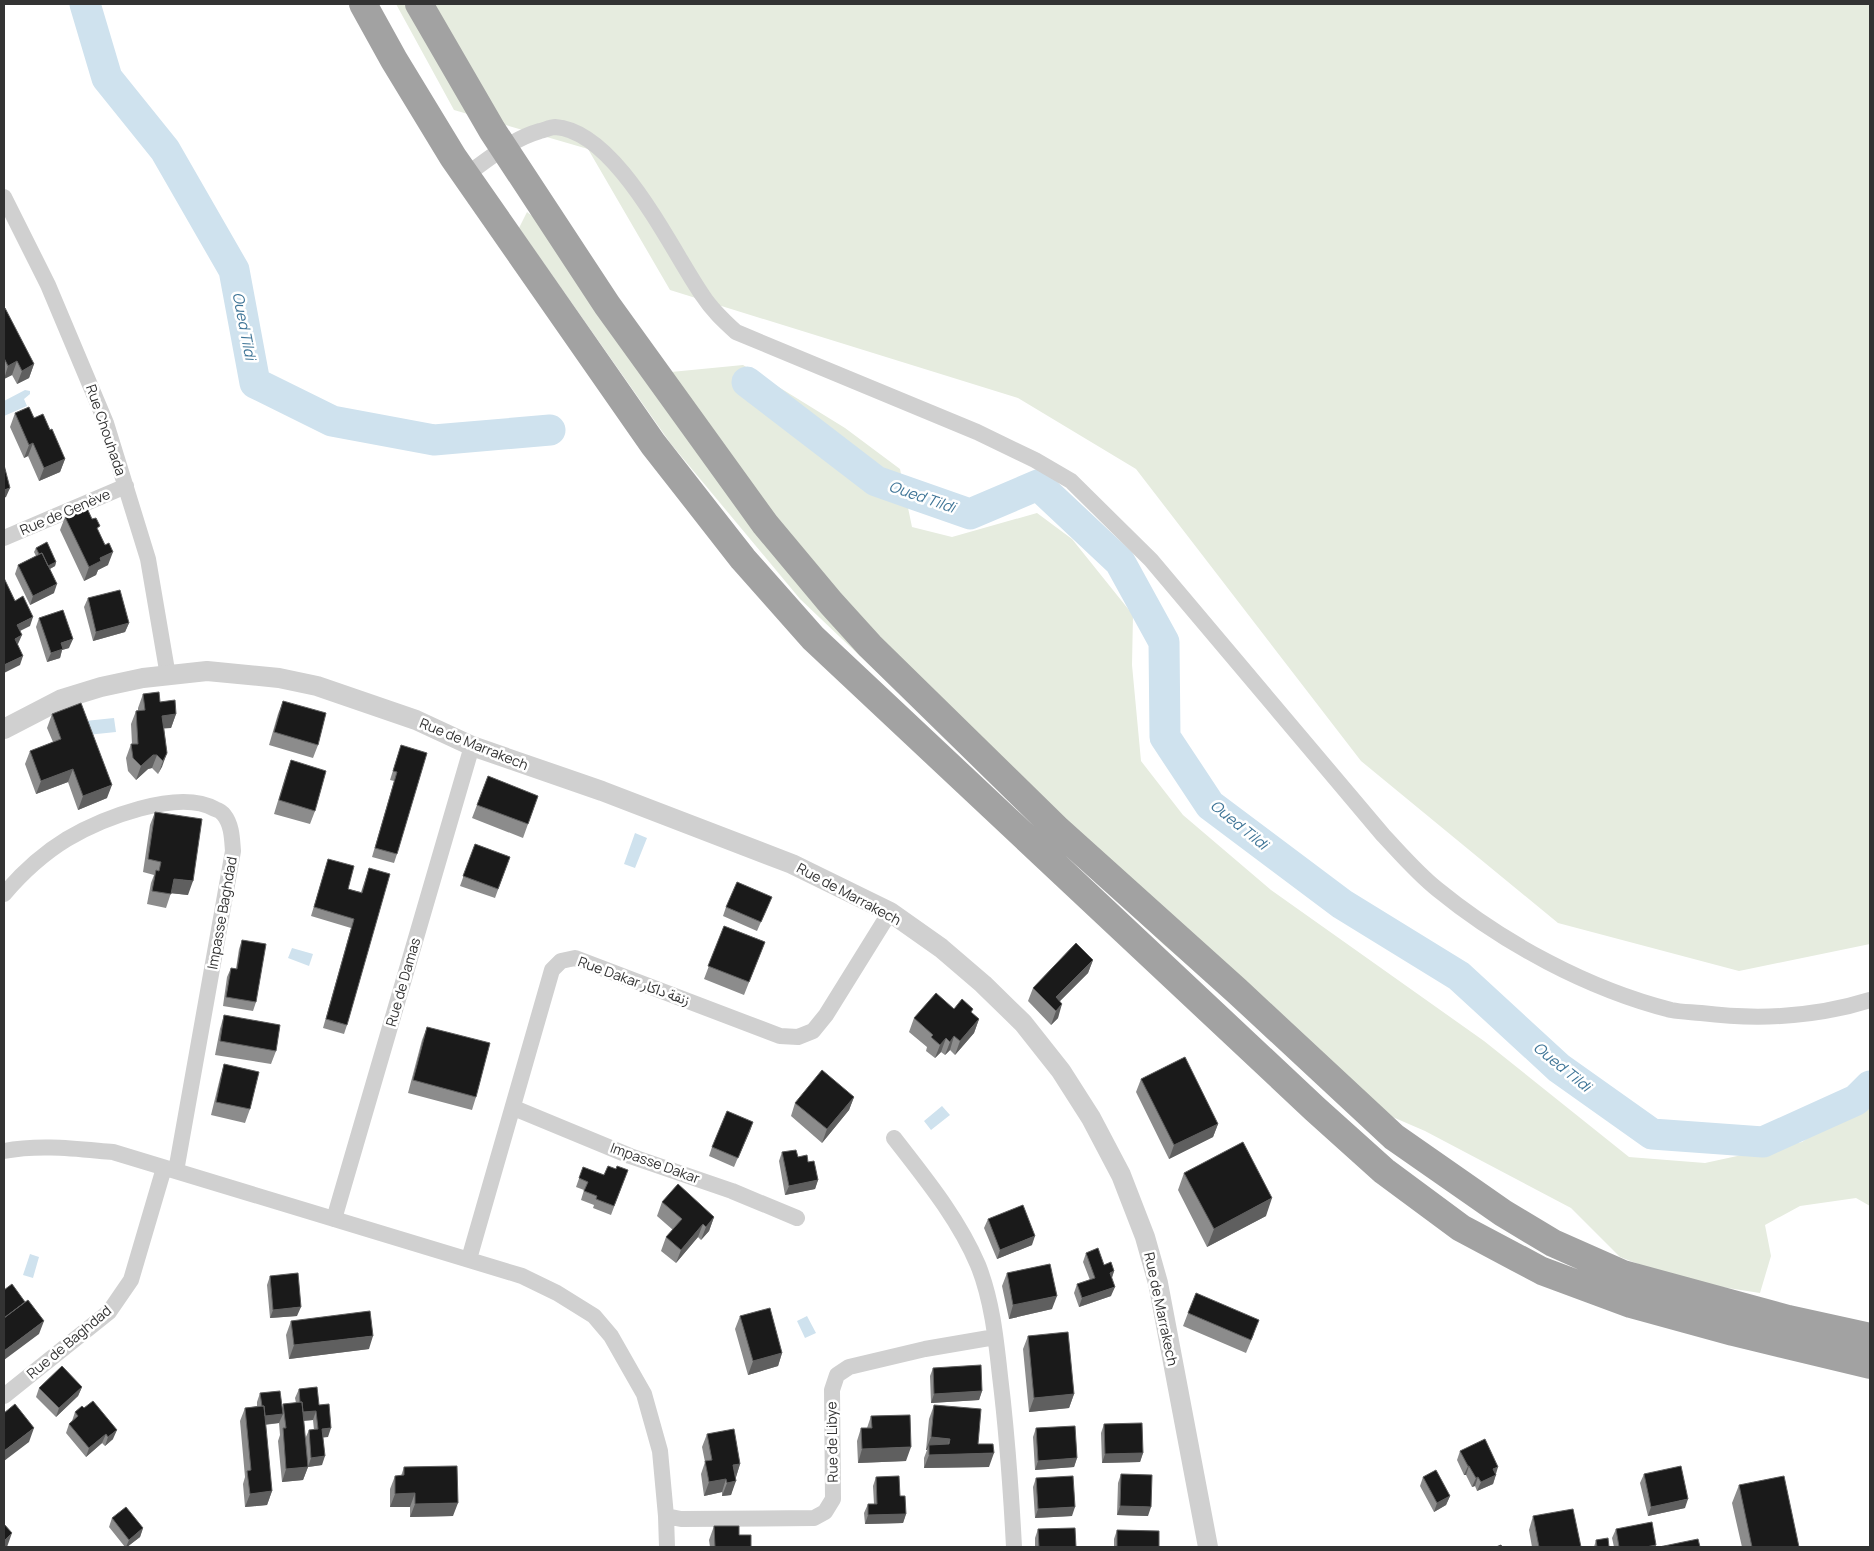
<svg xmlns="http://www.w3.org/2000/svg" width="1874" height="1551" font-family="Manrope,'Noto Sans Arabic',sans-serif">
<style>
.green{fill:#e6ecdf}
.water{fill:#cfe2ee}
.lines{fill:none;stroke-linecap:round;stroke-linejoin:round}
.river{stroke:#cfe2ee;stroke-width:31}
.minor{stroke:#d0d0d0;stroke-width:16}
.tertiary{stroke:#d0d0d0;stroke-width:20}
.trunk{stroke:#a2a2a2;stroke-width:28}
.wall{fill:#8c8c8c;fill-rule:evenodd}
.shaded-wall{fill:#5f5f5f}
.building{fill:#1a1a1a;stroke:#5f5f5f}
.labels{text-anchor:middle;stroke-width:5;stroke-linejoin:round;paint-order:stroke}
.street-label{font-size:14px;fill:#333;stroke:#fff}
.water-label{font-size:15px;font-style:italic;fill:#3f7597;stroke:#fff}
</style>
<rect width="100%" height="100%" fill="#fff"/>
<path class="green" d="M396 4H1870V944L1739 971 1558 923 1361 761 1136 469 1018 398 670 290 588 149 454 110Z
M527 212 543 224 671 372 743 365 845 428 900 469 912 527 952 537 1037 513 1072 539 1133 615 1132 665 1141 761 1183 815 1271 890 1484 1041 1629 1157 1705 1163 1802 1142 1870 1096V1206L1856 1198 1800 1206 1765 1225 1771 1256 1760 1293 1683 1281 1620 1257 1571 1208 1425 1131 1337 1093 1163 944 800 599 671 444 519 228Z"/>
<path class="water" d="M25 390 30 391V394L24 399 27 406 4 416V401Z
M114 718 116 732 87 735 85 721Z
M635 833 647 838 635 868 624 864Z
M292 948 313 954 309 966 288 958Z
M942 1106 950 1115 931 1130 924 1121Z
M30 1254 39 1257 33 1278 23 1275Z
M807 1316 816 1333 805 1338 797 1321Z"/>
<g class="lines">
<path class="river" d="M85 4 107 78 165 150 234 270 255 383 332 421 434 440 550 430
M747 382 876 481 970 514 1038 485 1120 562 1164 642 1165 737 1210 805 1342 904 1459 976 1559 1068 1652 1134 1763 1142 1856 1100 1870 1086"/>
<path class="minor" d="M466 175C490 158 512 139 540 131 545 130 550 127 555 127 617 131 671 250 703 296 712 310 724 321 736 332L977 432 1035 460 1071 481 1151 560 1383 835C1400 853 1417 873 1437 889 1503 943 1588 989 1671 1010 1681 1012 1691 1012 1701 1013 1757 1020 1816 1017 1870 1000
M4 197 48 285 106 423 148 559 168 676
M4 538 126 486
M4 894C22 873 44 853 67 839 101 819 178 788 215 809 218 810 222 812 224 815 232 825 232 839 233 851L176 1171
M514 1108 630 1156 732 1191 797 1218
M894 1138C925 1178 958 1218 978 1265 992 1300 996 1339 1000 1376 1007 1433 1011 1490 1014 1547
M4 1151C40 1144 77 1149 113 1152L522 1276 557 1293 594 1316 611 1336 644 1394 660 1451 666 1516 667 1547
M334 1219 472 746
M469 1259 552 970 561 961 575 958 780 1036 798 1037 813 1031 826 1015 890 912
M4 1396 109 1312 131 1280 164 1168
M666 1516 681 1519 814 1518 825 1512 833 1499 832 1390 837 1375 849 1367 925 1349 995 1337"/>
<path class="tertiary" d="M4 729 62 699 101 687 143 678 207 671 279 678 317 686 416 720 472 746 602 791 792 864 890 912 941 948 983 984 1023 1023 1061 1071 1091 1118 1121 1175 1145 1237 1158 1283 1208 1547"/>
<path class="trunk" d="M363 4 394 60 453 157 653 444 743 559 813 638 1315 1109 1384 1171 1461 1228 1542 1271 1631 1304 1733 1332 1870 1365
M419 4 492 130 607 305 765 524 831 603 870 646 1058 830 1237 991 1394 1137 1503 1213 1553 1243 1623 1274 1788 1319 1870 1337"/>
</g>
<path class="wall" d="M4 308 34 364 29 378 17 384 12 375 4 379Z
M15 413 34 418 50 430 65 459 60 472 39 481 28 456 24 458 10 427Z
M65 517 98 531 108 565 98 570 96 575 84 581 60 530Z
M36 548 56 562 55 566 50 569 54 593 30 605 15 574 18 565 36 556 34 552Z
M88 598 129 623 125 632 93 641 84 607Z
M39 618 69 648 62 650 60 658 47 662 36 627Z
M143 694 160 702 176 714 171 728H164L167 753 158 774 152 768 148 769 136 780 128 771 126 758 131 744H132L131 724 136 711 138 710V708Z
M283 701 318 745 313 758 269 745 278 714Z
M52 714 107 798 78 810 68 782 36 794 25 764 30 751 53 742 47 728Z
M401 745 397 854 394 863 372 857 394 781 390 780Z
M291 760 315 811 310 824 274 814 286 774Z
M488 776 538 796 523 838 472 818Z
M155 812 188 895 171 893 166 908 147 904 151 883 154 875 143 872 150 825Z
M475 844 510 857 495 898 460 886Z
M328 859 348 889 361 892 369 868 347 1025 344 1034 323 1028 351 928 311 916Z
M768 906 757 931 723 916 726 907Z
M724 926 765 942 744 995 704 979Z
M242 940 256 1002 253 1011 223 1006 227 977 231 968 236 969 239 949Z
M1093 960 1088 973 1060 1001 1058 1018 1051 1025 1028 1001 1033 988Z
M954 1009 972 1013 979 1019 974 1033 955 1055 950 1050 945 1055 941 1052 935 1058 926 1051 927 1047 909 1032 914 1018Z
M224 1015 276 1051 271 1064 215 1055 220 1029Z
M427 1027 476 1097 472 1110 408 1093 422 1040Z
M224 1064 250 1109 245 1123 211 1115 220 1078Z
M1141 1079 1218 1124 1213 1137 1169 1159 1136 1092Z
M854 1097 849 1110 822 1143 791 1116 795 1103Z
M753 1122 734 1167 709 1156 712 1147Z
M782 1152 798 1157 808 1162 818 1180 815 1189 785 1195 779 1161Z
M583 1167 604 1175 616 1169 628 1170 611 1215 593 1208 594 1205 581 1200 584 1190 576 1187Z
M1184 1173 1266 1216 1207 1247 1178 1190Z
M662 1202 714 1217 709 1231 701 1240 698 1237 676 1263 661 1251 666 1237 673 1230 657 1216Z
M988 1219 1032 1245 997 1259 984 1228Z
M1086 1253 1104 1265 1114 1271 1112 1278 1111 1296 1079 1307 1074 1293 1077 1284 1090 1280 1083 1262Z
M1007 1273 1052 1309 1009 1319 1002 1286Z
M270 1276 297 1316 270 1318 267 1285Z
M1188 1313 1254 1334 1246 1353 1183 1326Z
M740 1316 782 1353 778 1366 748 1375 735 1329Z
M291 1321 369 1349 289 1359 286 1335Z
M1028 1336 1074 1394 1069 1408 1029 1412 1023 1349Z
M933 1368 982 1391 979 1400 931 1403 930 1376Z
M82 1387 78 1396 56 1417 36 1397 39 1388Z
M299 1389 319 1405 328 1437H323L322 1465 308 1467 303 1480 282 1482 278 1441 280 1435 279 1423 265 1425 272 1491 267 1505 245 1507 243 1484 245 1477 240 1421 245 1408 257 1406V1402L260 1393 282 1408 283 1404 296 1403 295 1398ZM313 1420 314 1430H309L305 1439 304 1421Z
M934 1405 978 1444 989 1467 924 1468V1458L927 1450H926L929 1419Z
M75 1412 113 1439 105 1446 102 1443 86 1457 66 1433 69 1424 72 1421Z
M871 1416 906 1461 858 1463 857 1441 861 1428H867Z
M1104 1424 1143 1453 1140 1462 1102 1463 1101 1433Z
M1036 1428 1077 1458 1074 1467 1035 1470 1033 1437Z
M707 1434 740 1464 736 1477 731 1495 722 1496V1492L704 1496 701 1474 705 1462 702 1447Z
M1460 1451 1496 1473V1475L1493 1484 1477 1491 1475 1486 1472 1487 1466 1475H1464L1457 1460Z
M404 1467 453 1516 410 1517V1507H390V1489L395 1476H401Z
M1121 1474 1148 1516 1117 1515 1118 1483Z
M1644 1474 1685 1508 1648 1516 1640 1483Z
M876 1477 906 1514 903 1523 865 1524 864 1513 868 1504H874L873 1486Z
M1423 1477 1450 1496 1446 1505 1434 1512 1420 1486Z
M1036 1478 1072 1516 1035 1518 1033 1487Z
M1739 1485 1799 1547H1742L1732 1503Z
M1533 1516 1581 1547H1532L1529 1530Z
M112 1518 143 1528 140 1537 127 1547H125L109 1527Z
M714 1526 739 1535 751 1547H710L709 1540Z
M1038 1529 1076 1547H1035V1538Z
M1616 1529 1656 1545 1655 1547H1614L1612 1538Z
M1117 1530 1159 1547H1114V1539Z
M1596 1540 1609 1547H1594Z"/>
<path class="shaded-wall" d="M17 361 12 375 4 379 8 366Z
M34 364 29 378 17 384 22 371Z
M33 443 28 456 24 458 29 445Z
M65 459 60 472 39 481 44 468Z
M10 488 6 497 4 498V490Z
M113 552 108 565 98 570 96 575 84 581 89 567 100 558Z
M56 562 55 566 44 572 45 567Z
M57 584 54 593 30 605 33 596Z
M33 617 30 626 14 634 17 625Z
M129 623 125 632 93 641 96 632Z
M22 635 18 644 11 648 15 639Z
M73 639 69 648 62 650 60 658 47 662 51 653 61 643Z
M23 656 20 665 4 673V665Z
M176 714 171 728 157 729 162 716Z
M167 753 162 767 158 774 163 761Z
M153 755H157L152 768 148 769 136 780 141 766Z
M73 769 68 782 36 794 41 781Z
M112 785 107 798 78 810 83 796Z
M174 879 193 881 188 895 169 893Z
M1093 960 1088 973 1053 1008 1056 997Z
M1062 1004 1058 1018 1051 1025 1056 1011Z
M979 1019 974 1033 955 1055 960 1041Z
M954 1036 950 1050 945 1055 950 1042Z
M946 1038 941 1052 935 1058 940 1045Z
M854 1097 849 1110 822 1143 827 1129Z
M753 1122 750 1131 734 1167 738 1158Z
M1218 1124 1213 1137 1169 1159 1174 1145Z
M818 1180 815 1189 785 1195 789 1186Z
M1272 1198 1266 1216 1207 1247 1214 1229Z
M714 1217 709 1231 701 1240 706 1227Z
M703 1224 698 1237 676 1263 681 1250Z
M1035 1236 1032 1245 997 1259 1000 1250Z
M1114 1271 1111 1280 1110 1273Z
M1115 1287 1111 1296 1079 1307 1082 1298Z
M1057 1296 1052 1309 1009 1319 1013 1305Z
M301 1307 297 1316 270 1318 273 1310Z
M44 1321 39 1334 4 1360V1351Z
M373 1336 369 1349 289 1359 294 1345Z
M782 1353 778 1366 748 1375 753 1361Z
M82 1387 78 1396 56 1417 59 1408Z
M982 1391 979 1400 931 1403 934 1394Z
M1074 1394 1069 1408 1029 1412 1034 1398Z
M316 1411 313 1420 298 1421 301 1412Z
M283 1414 279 1423 259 1425 263 1416Z
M34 1428 29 1442 4 1461V1451Z
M331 1428 328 1437 319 1438 322 1429Z
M117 1430 113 1439 105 1446 108 1437Z
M106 1434 102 1443 86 1457 89 1448Z
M931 1437 950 1439 945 1452 929 1445 927 1450H926Z
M911 1447 906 1461 858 1463 862 1449Z
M994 1453 989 1467 924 1468 929 1455Z
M1143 1453 1140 1462 1102 1463 1105 1454Z
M325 1456 322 1465 308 1467 311 1458Z
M1077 1458 1074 1467 1035 1470 1038 1461Z
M740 1464 736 1477 733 1465Z
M1468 1466H1469L1466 1475H1464Z
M308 1467 303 1480 282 1482 286 1469Z
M1498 1467 1493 1484 1477 1491 1481 1482 1493 1469Z
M1478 1477 1475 1486 1472 1487 1476 1478Z
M726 1479 722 1492 704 1496 709 1482Z
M736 1481 731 1495 722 1496 727 1483Z
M272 1491 267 1505 245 1507 250 1494Z
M415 1493 410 1507H390L395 1494Z
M1450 1496 1446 1505 1434 1512 1437 1503Z
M1688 1499 1685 1508 1648 1516 1651 1507Z
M458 1503 453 1516 410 1517 415 1504Z
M1120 1506 1151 1507 1148 1516 1117 1515Z
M1075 1507 1072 1516 1035 1518 1038 1509Z
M906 1514 903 1523 865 1524 868 1515Z
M143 1528 140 1537 127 1547H126L129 1540Z
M12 1533 7 1547H4V1541Z"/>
<path class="building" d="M4 308H5L34 364 22 371 17 361 8 366 4 358Z
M29 407 34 418 43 414 50 430 52 429 65 459 44 468 33 443 29 445 15 413Z
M4 465 10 488 4 490Z
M86 506 92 519 96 518 100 526 97 528 105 545 109 543 113 552 100 558 101 561 89 567 65 517Z
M47 542 56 562 48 566 42 553 39 554 36 548Z
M42 553 57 584 33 596 18 565Z
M4 578 15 601 23 596 33 617 17 625 22 635 15 639 23 656 4 665Z
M120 590 129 623 96 632 88 598Z
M63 610 73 639 61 643 63 649 51 653 39 618Z
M159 692 160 702 175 700 176 714 162 716 167 753 163 761 157 755H153L141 766 133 758 131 744H138L136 711 145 710 143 694Z
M283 701 326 713 318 745 274 732Z
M81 703 112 785 83 796 73 769 41 781 30 751 61 739 52 714Z
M401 745 427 753 397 854 375 848 397 772 393 771Z
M291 760 326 771 315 811 279 800Z
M488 776 538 796 528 824 477 805Z
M155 812 202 819 193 881 174 879 171 894 152 891 156 870 159 871 161 862 148 859Z
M475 844 510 857 498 889 463 876Z
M328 859 354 866 348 889 362 893 369 868 390 874 347 1025 326 1019 354 919 314 907Z
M737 882 772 897 761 922 726 907Z
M724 926 765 942 749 982 708 966Z
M242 940 266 944 256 1002 226 997 231 968 237 969Z
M1076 943 1093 960 1056 997 1062 1004 1056 1011 1033 988Z
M936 993 954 1009 962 999 973 1009 971 1012 979 1019 960 1041 954 1036 950 1042 946 1038 940 1045 931 1037 933 1035 914 1018Z
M224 1015 280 1025 276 1051 220 1041Z
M427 1027 490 1043 476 1097 413 1080Z
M1185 1057 1218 1124 1174 1145 1141 1079Z
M224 1064 259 1072 250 1109 216 1102Z
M822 1070 854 1097 827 1129 795 1103Z
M727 1111 753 1122 738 1158 712 1147Z
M1243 1142 1272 1198 1214 1229 1184 1173Z
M796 1150 798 1157 807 1155 808 1162 814 1161 818 1180 789 1186 782 1152Z
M608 1166 616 1169 617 1166 628 1170 614 1206 596 1199 597 1196 584 1191 588 1182 579 1178 583 1167 604 1175Z
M678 1184 714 1217 706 1227 703 1224 681 1250 666 1237 682 1219 662 1202Z
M1023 1205 1035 1236 1000 1250 988 1219Z
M1098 1248 1104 1265 1111 1262 1114 1271 1110 1273 1115 1287 1082 1298 1077 1284 1095 1278 1086 1253Z
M1050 1264 1057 1296 1013 1305 1007 1273Z
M298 1273 301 1307 273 1310 270 1276Z
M12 1284 25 1302 4 1318V1290Z
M1196 1293 1259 1320 1251 1340 1188 1313Z
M28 1300 44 1321 4 1351V1318Z
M770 1308 782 1353 753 1361 740 1316Z
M370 1311 373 1336 294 1345 291 1321Z
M1068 1332 1074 1394 1034 1398 1028 1336Z
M981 1365 982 1391 934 1394 933 1368Z
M62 1366 82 1387 59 1408 39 1388Z
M317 1387 319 1405 329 1404 331 1428 322 1429 325 1456 311 1458 309 1430 318 1429 316 1411 303 1412 302 1402H300L299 1389Z
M280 1391 283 1414 265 1416 264 1406H262L260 1393Z
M93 1401 117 1430 108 1437 106 1434 89 1448 69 1424 78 1416 75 1412 82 1406 84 1408Z
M302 1402 308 1467 286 1469 283 1428H286L283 1404Z
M15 1404 34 1428 4 1451V1413Z
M934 1405 981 1409 978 1444H993L994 1453 929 1455V1445L949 1444 950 1439 931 1437Z
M264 1406 272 1491 250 1494 247 1471 251 1470 245 1408Z
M910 1415 911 1447 862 1449 861 1428H872L871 1416Z
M1142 1423 1143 1453 1105 1454 1104 1424Z
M1075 1426 1077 1458 1038 1461 1036 1428Z
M734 1429 740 1464 733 1465 736 1481 727 1483 726 1479 709 1482 705 1461 712 1460 707 1434Z
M1485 1439 1498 1467 1493 1469 1496 1475 1481 1482 1478 1477 1476 1478 1469 1466H1468L1460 1451Z
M457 1466 458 1503 415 1504V1493L395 1494V1476L404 1475V1467Z
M1681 1466 1688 1499 1651 1507 1644 1474Z
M1436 1470 1450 1496 1437 1503 1423 1477Z
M1121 1474 1152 1475 1151 1507 1120 1506Z
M899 1476 900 1496H905L906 1514 868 1515V1504H877L876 1477Z
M1073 1476 1075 1507 1038 1509 1036 1478Z
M1784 1476 1799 1547H1752L1739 1485Z
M126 1507 143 1528 129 1540 112 1518Z
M1573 1509 1581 1547H1539L1533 1516Z
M1652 1522 1656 1545 1646 1547H1619L1616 1529Z
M4 1524 12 1533 4 1541Z
M714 1526H739V1535H751V1547H715Z
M1075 1528 1076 1547H1039L1038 1529Z
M1117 1530 1159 1531V1547H1117Z
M1608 1538 1609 1547H1597L1596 1540Z
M1698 1539 1700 1547H1659Z
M1501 1545 1502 1547H1496Z"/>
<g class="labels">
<g class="street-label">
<text transform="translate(106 430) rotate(71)" y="5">Rue Chouhada</text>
<text transform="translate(65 512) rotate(-23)" y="5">Rue de Genève</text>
<text transform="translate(474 744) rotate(22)" y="5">Rue de Marrakech</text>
<text transform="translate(849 894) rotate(28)" y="5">Rue de Marrakech</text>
<text transform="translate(222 913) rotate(-80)" y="5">Impasse Baghdad</text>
<text transform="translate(634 981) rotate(20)" y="5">Rue Dakar زنقة داكار</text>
<text transform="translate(403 982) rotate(-74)" y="5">Rue de Damas</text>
<text transform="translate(655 1163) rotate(20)" y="5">Impasse Dakar</text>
<text transform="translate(1161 1309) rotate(78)" y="5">Rue de Marrakech</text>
<text transform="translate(69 1342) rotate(-40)" y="5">Rue de Baghdad</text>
<text transform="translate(832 1442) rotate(-91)" y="5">Rue de Libye</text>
</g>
<g class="water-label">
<text transform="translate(244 326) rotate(79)" y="5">Oued Tildi</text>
<text transform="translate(922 497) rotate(19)" y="5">Oued Tildi</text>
<text transform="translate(1239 825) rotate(39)" y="5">Oued Tildi</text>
<text transform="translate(1562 1067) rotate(39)" y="5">Oued Tildi</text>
</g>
</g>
<rect width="1874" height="1551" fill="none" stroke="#333333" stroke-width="10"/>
</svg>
